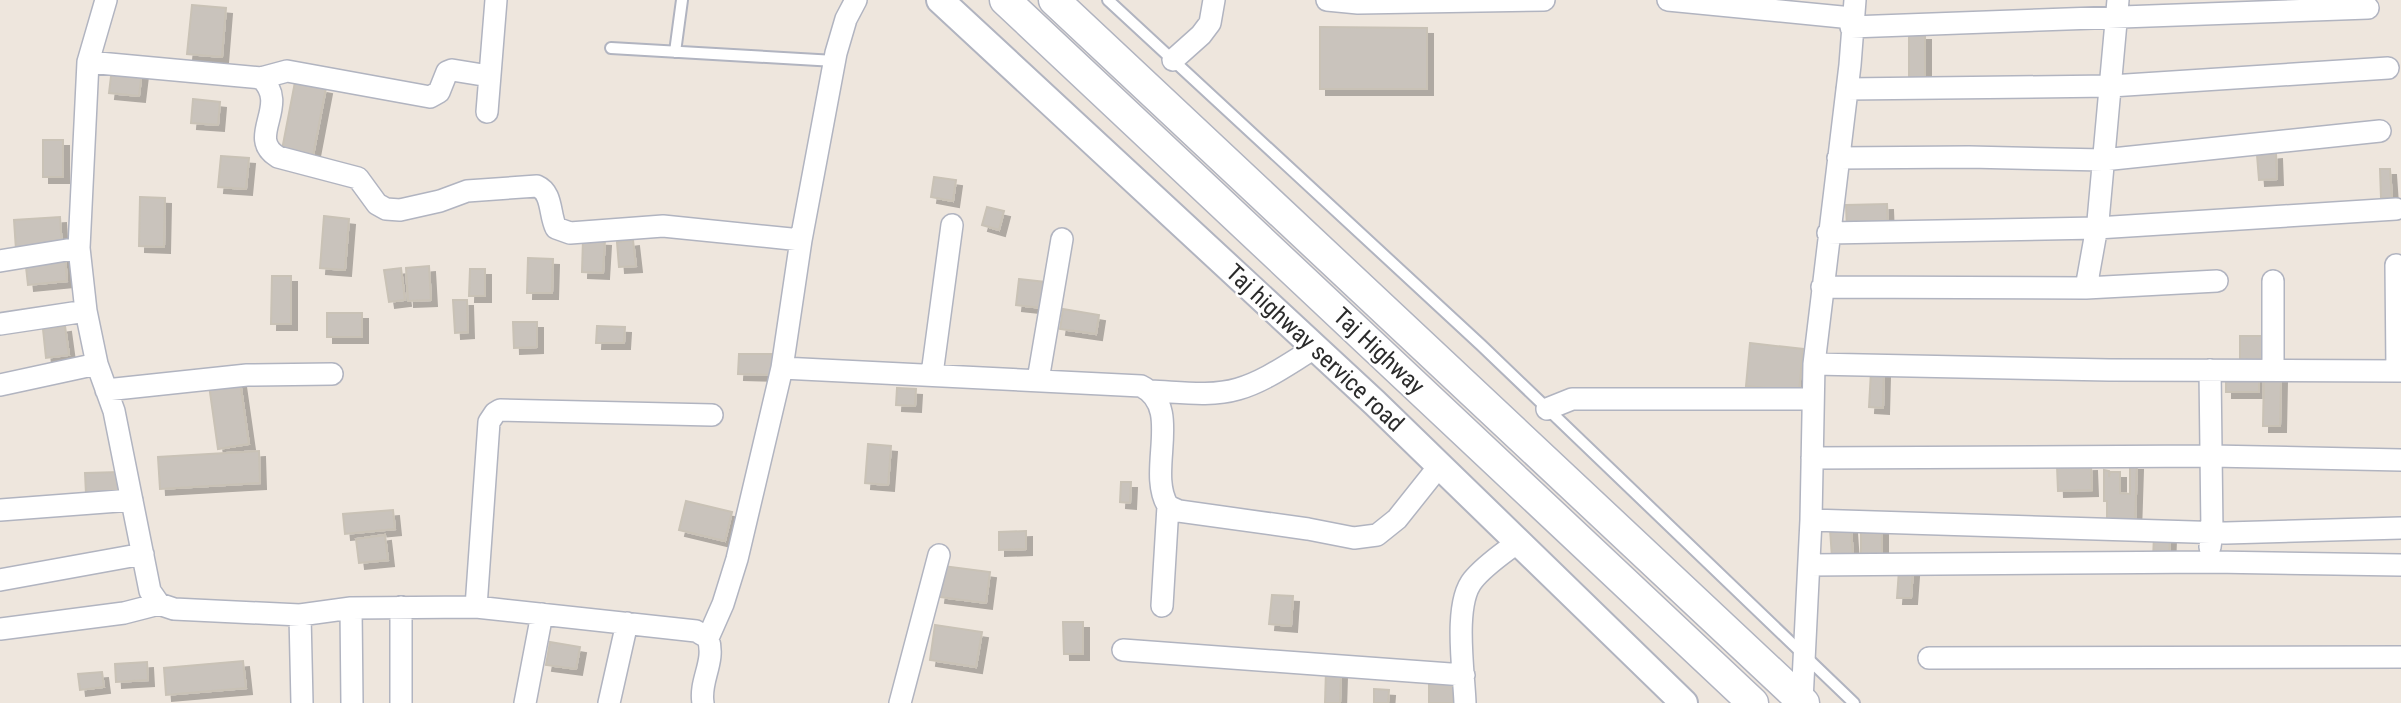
<svg xmlns="http://www.w3.org/2000/svg" width="2401" height="703" font-family="'Roboto Condensed',sans-serif">
<style>
.building{fill:#c9c3bc;stroke:#c9c2b6;stroke-width:2;filter:url(#shadow)}
.lines{fill:none;stroke-linecap:round;stroke-linejoin:round}
.service-casing{stroke:#b1b4c0;stroke-width:14}
.minor-casing{stroke:#b1b4c0;stroke-width:24}
.tertiary-casing{stroke:#b1b4c0;stroke-width:30}
.secondary-casing{stroke:#b1b4c0;stroke-width:33}
.service{stroke:#fff;stroke-width:10}
.minor{stroke:#fff;stroke-width:21}
.tertiary{stroke:#fff;stroke-width:26}
.secondary{stroke:#fff;stroke-width:30}
.labels{text-anchor:middle;stroke-width:5;stroke-linejoin:round;paint-order:stroke}
.street-label{font-size:24px;fill:#2b2b2b;stroke:#fff}
</style>
<defs>
<filter id="shadow"><feDropShadow dx="6" dy="6" stdDeviation="0" flood-color="#0004"/></filter>
</defs>
<rect width="100%" height="100%" fill="#eee6dd"/>
<path class="building" d="M192 5 226 8 222 57 187 54Z
M1320 27 1427 28V89H1320Z
M1909 34H1925V87H1909Z
M112 68 142 71 139 96 109 93Z
M295 82 326 88 312 161 281 155Z
M193 99 220 102 218 125 191 123Z
M43 140H63V177H43Z
M2276 153 2277 179 2259 180 2257 155Z
M221 156 249 158 246 189 218 187Z
M2380 169H2390L2392 198H2381Z
M934 177 956 180 953 201 931 197Z
M140 197 165 198 164 247 139 246Z
M1887 204 1888 228 1847 229 1846 205Z
M987 207 1004 211 999 230 982 225Z
M324 216 349 219 345 270 320 268Z
M60 217 62 248 16 250 14 220Z
M583 239 605 240 603 273 582 272Z
M633 240 636 266 619 267 617 242Z
M65 255 67 281 28 285 25 258Z
M528 258 553 259 552 293H527Z
M429 266 431 300 408 301 406 268Z
M401 268 405 300 389 302 384 270Z
M470 269H485V296H469Z
M272 276H291V324H271Z
M1019 279 1045 282 1042 308 1016 305Z
M453 300H467L468 332 455 333Z
M1063 309 1099 315 1096 334 1060 329Z
M327 313H362V337H327Z
M513 322H537V347L514 348Z
M65 326 69 355 46 358 43 329Z
M597 326 625 327 624 343H596Z
M2240 336H2266V363H2240Z
M1750 343 1803 349 1799 391 1746 386Z
M739 354H776V375L738 374Z
M1871 371H1884L1883 408 1869 407Z
M2226 372H2259V392H2226Z
M2264 374 2281 375 2280 426H2263Z
M240 381 249 444 218 449 209 385Z
M897 388 916 389 915 406 896 405Z
M868 444 891 446 888 485 865 483Z
M259 451 260 483 160 489 158 457Z
M2130 464H2137L2135 526 2107 525V501H2104V470L2109 471V477L2110 472H2120V493L2130 494Z
M2091 465 2092 490 2058 491 2057 466Z
M120 472 121 493 86 494 85 473Z
M1121 482H1131L1130 503 1120 502Z
M686 501 732 512 725 541 679 530Z
M393 510 395 529 345 534 343 514Z
M1851 527 1853 556 1832 558 1830 529Z
M1882 527V555H1861V528Z
M1026 531V549L999 550V532Z
M2154 534H2170L2169 562 2153 561Z
M385 535 388 560 359 563 356 539Z
M943 566 990 572 986 603 939 597Z
M1899 570 1913 571 1911 598H1897Z
M1272 595 1293 596 1291 626 1269 624Z
M1063 622H1083V654H1064Z
M935 625 982 632 976 667 930 660Z
M550 642 580 647 576 669 546 665Z
M243 661 246 688 166 695 164 668Z
M147 662 148 680 116 682 115 664Z
M1326 670 1341 671 1340 703H1325Z
M102 672 104 687 80 690 78 674Z
M1429 678H1453V703H1429Z
M1374 689 1389 690 1388 703H1374Z"/>
<g class="lines">
<defs>
<path id="service" d="M1108 0 1481 345 1854 703
M611 48 835 61
M675 52 682 0"/>
<path id="minor" d="M106 0 88 62 79 248 86 311 97 364 114 411 150 591 159 604 174 609 300 615 351 608 476 607 696 631 708 638C716 662 699 680 703 703
M1327 0 1358 3 1544 0
M1668 0 1852 18
M1851 27 2368 8
M1173 60 1201 35 1210 23 1214 0
M88 62 261 78C291 106 245 137 278 157L358 178 377 204 386 209 400 210 440 201 467 191 537 186C553 193 549 214 556 228L570 233 663 226 801 240
M261 78 287 71 430 97 439 92 447 72 452 70 489 76
M1847 89 2111 86 2388 68
M487 112 496 0
M1838 158 1969 157 2103 160 2380 131
M1828 233 2097 228 2396 209
M0 261 79 248
M2396 265 2397 371
M2273 281V369
M1822 287 2086 288 2217 281
M2086 288 2098 221 2118 0
M0 324 86 311
M1814 364 1850 65 1855 0
M782 368 1141 386C1184 407 1146 471 1168 506L1179 511 1308 529 1354 538 1377 535 1397 519 1440 465
M2210 370 2212 532 2210 547
M932 374 952 225
M1038 380 1062 239
M0 385 97 364
M106 390 247 375 332 374
M1151 391C1179 392 1211 397 1238 389 1266 381 1291 362 1315 348
M1547 409 1572 399H1813
M1812 458 2211 456 2401 460
M0 510 132 500
M1811 520 2226 533 2401 528
M1809 565 2212 562 2401 565
M0 580 143 554
M1162 606 1168 506
M476 607 489 422 495 413 500 410 712 415
M351 608 352 703
M300 615 302 703
M0 629 124 613 159 604
M708 638 723 604 737 559 782 368 801 240 836 53 846 19 856 0
M1123 650 1464 675
M1929 658 2401 657
M1802 701 1811 520 1814 364 2109 370 2401 371
M401 703V607
M525 703 542 614
M609 703 627 623
M900 703 939 555
M1465 703C1464 672 1453 604 1473 580 1486 564 1504 553 1519 541"/>
<path id="tertiary" d="M940 0 1375 403 1684 703"/>
<path id="secondary" d="M1005 0 1753 703
M1054 0 1804 703"/>
</defs>
<use href="#service" class="service-casing"/>
<use href="#minor" class="minor-casing"/>
<use href="#tertiary" class="tertiary-casing"/>
<use href="#secondary" class="secondary-casing"/>
<use href="#service" class="service"/>
<use href="#minor" class="minor"/>
<use href="#tertiary" class="tertiary"/>
<use href="#secondary" class="secondary"/>
</g>
<g class="labels">
<g class="street-label">
<text transform="translate(1315 348) rotate(43)" y="8">Taj highway service road</text>
<text transform="translate(1379 351) rotate(43)" y="8">Taj Highway</text>
</g>
</g>
</svg>
